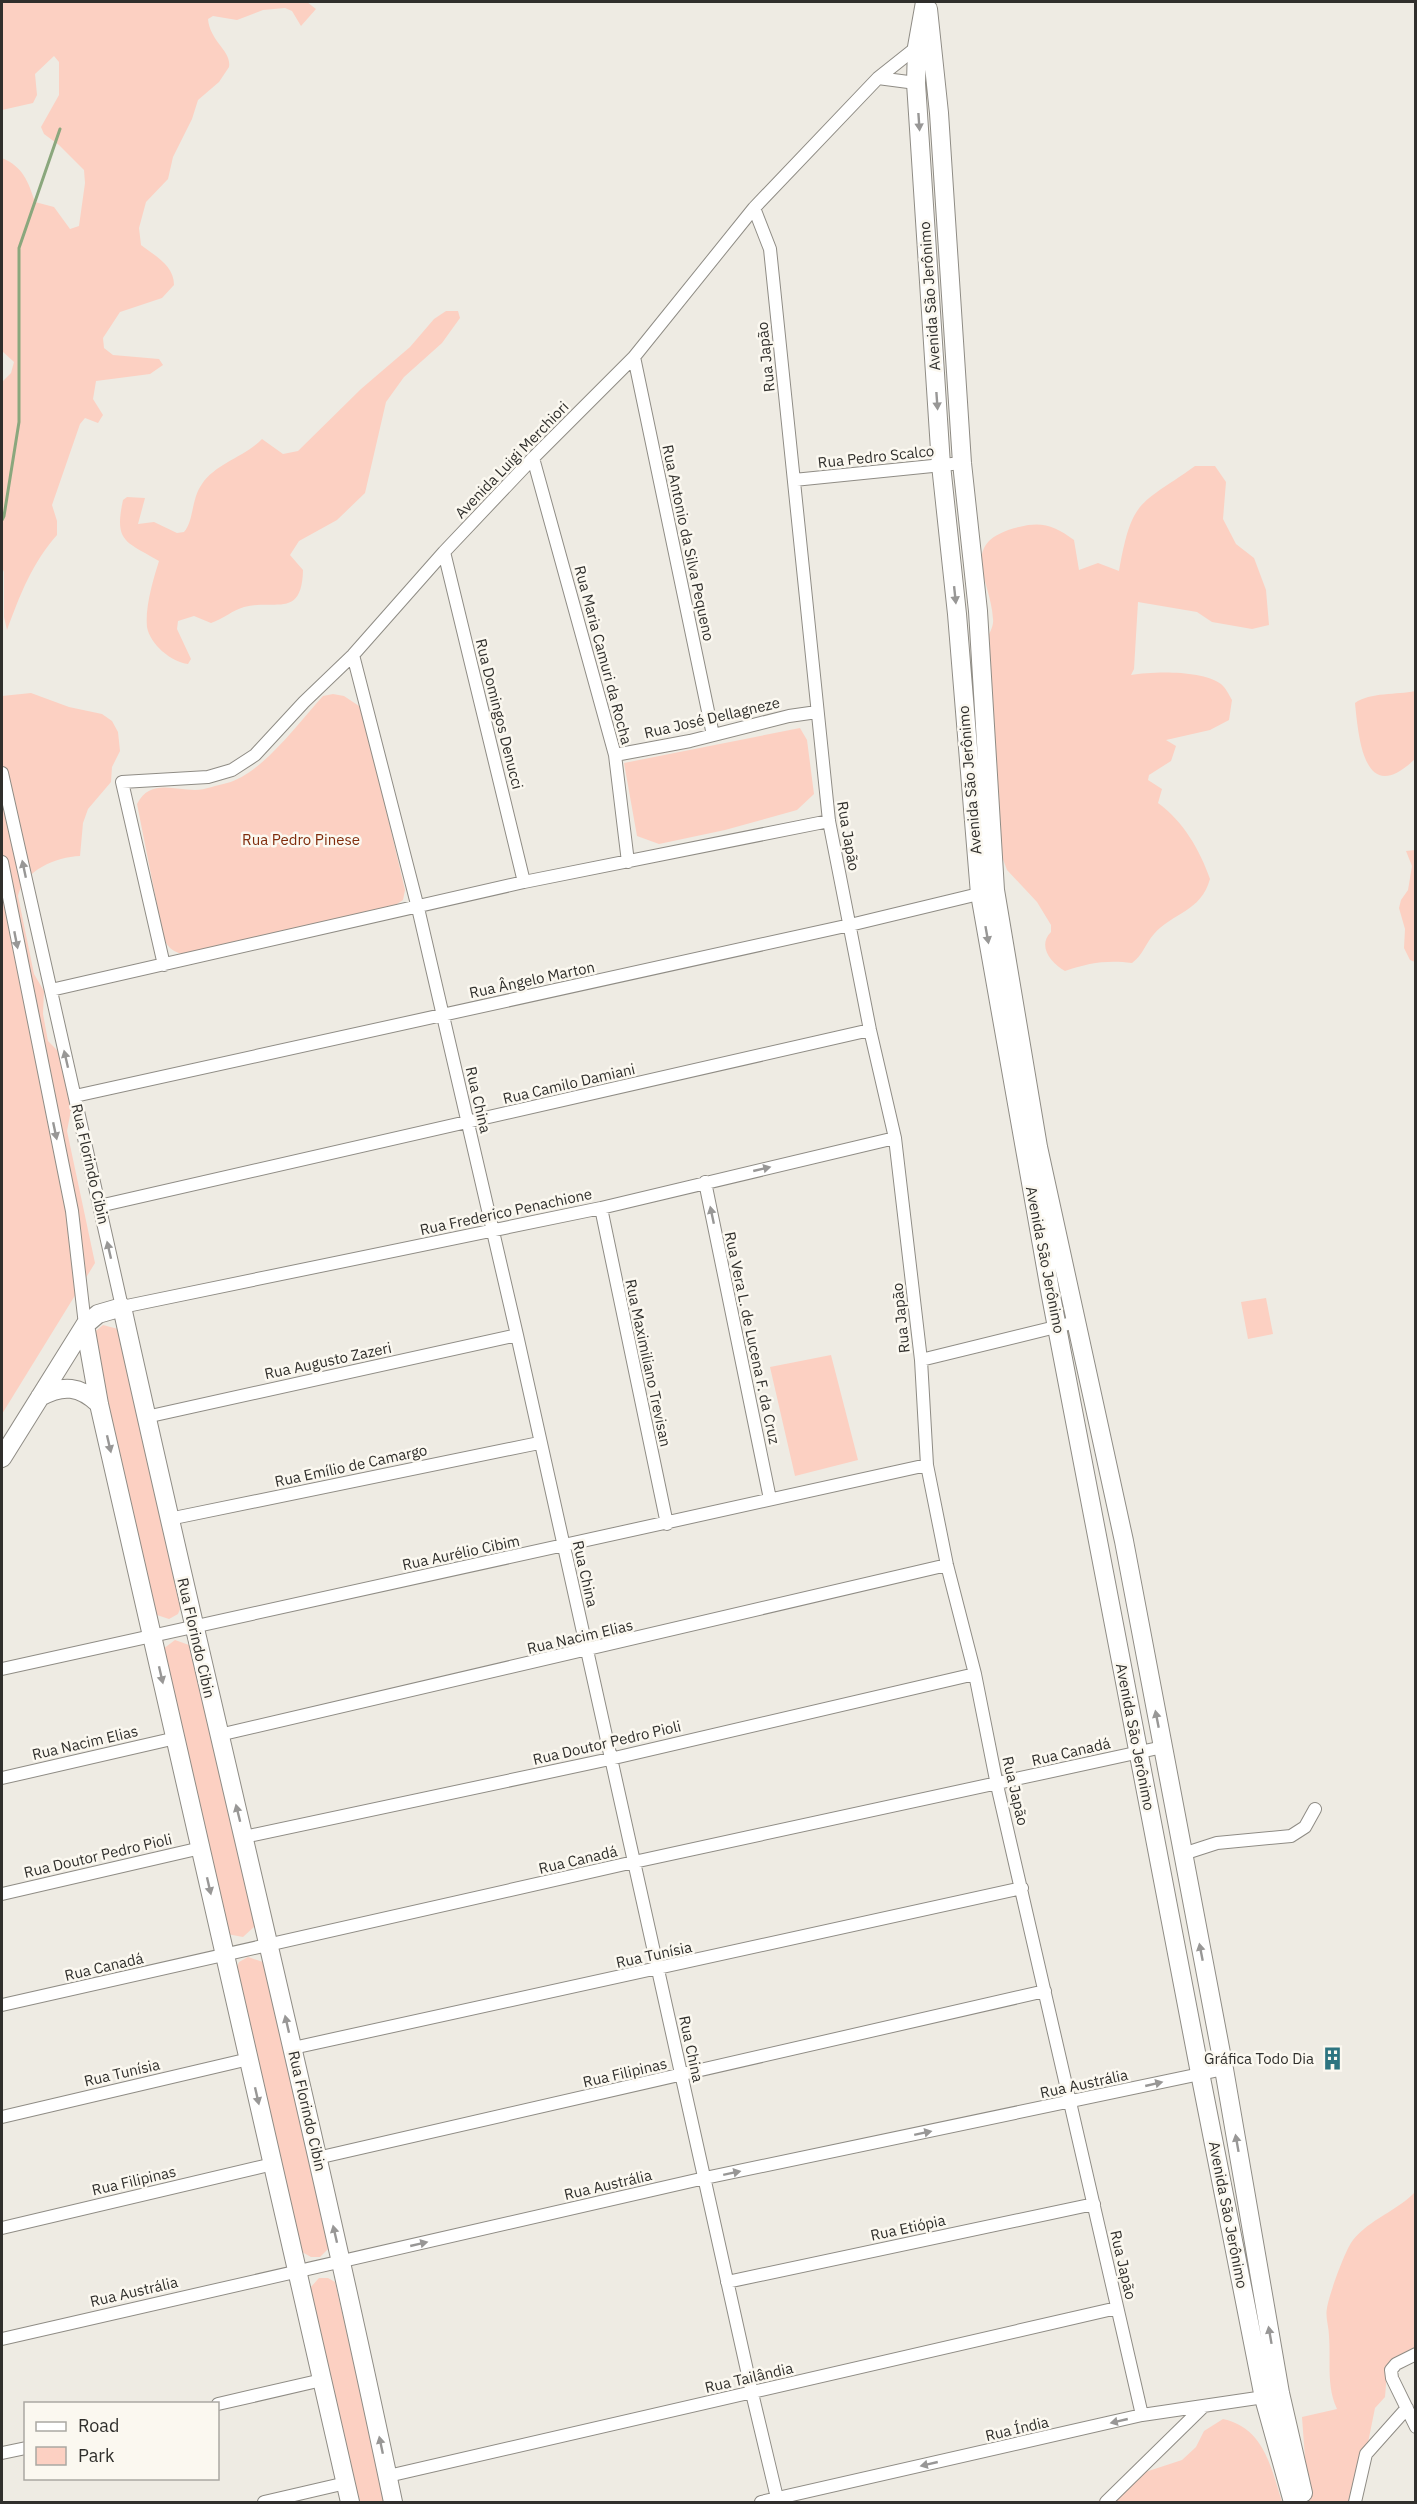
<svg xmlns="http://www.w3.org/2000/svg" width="1417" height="2504" font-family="'IBM Plex Sans',sans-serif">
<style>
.green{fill:#fcd0c2}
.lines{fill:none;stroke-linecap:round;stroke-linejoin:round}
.stream{stroke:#8aa77d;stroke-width:3}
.street-casing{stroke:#8f8c85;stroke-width:14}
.secondary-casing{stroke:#8f8c85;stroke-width:20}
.street{stroke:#fff;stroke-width:12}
.secondary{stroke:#fff;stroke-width:18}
.oneway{fill:#989796}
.labels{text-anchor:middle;stroke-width:5;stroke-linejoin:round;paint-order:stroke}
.street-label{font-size:15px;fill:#302f2c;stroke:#fbf8f0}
.park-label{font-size:15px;fill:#802d0d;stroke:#fbf8f0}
.poi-label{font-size:15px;fill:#302f2c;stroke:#fbf8f0;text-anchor:end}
</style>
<rect width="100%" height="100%" fill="#eeebe3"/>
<path class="green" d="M2 2H307L316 9 301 26 292 11 285 8 263 10 237 20 213 16 208 19C210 42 232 51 229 67L219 82 198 100 192 119 173 157 168 179 146 202 139 228 141 245C155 256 174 265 174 285L162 298 120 312 103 338 104 348 113 355 159 359 163 365 150 374 96 381 93 399 103 415 98 423 85 418 80 424 52 505 57 521V535C32 563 20 595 7 630L4 617V572L2 567V382L11 373 14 362 2 351V158C23 167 28 181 35 202L54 207 70 229 79 226 85 183 84 170 59 145 44 134 41 127 59 95V62L54 56 35 74 37 95 33 103 2 110Z
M446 311H458L460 318 442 343 404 377 386 402 365 493 337 520 299 541 290 555 303 570C302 619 275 599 244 607 233 610 223 619 211 623L194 616 178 621 177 629 191 659 188 664C171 662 150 644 147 627 145 607 153 580 159 561 125 541 114 542 123 500L127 497 145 498 138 524 154 522 177 533 184 532C194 521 191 499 202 484 216 463 245 457 262 439L283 454 298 451 361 389 410 347 434 319Z
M1195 466H1215L1226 482 1223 519 1236 544 1254 558 1266 590 1269 625 1252 629 1212 622 1197 612 1138 602 1134 669 1131 675C1154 671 1202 670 1221 684 1226 688 1229 695 1232 700L1229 720 1210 730 1166 740 1176 746 1171 761 1149 775 1148 780 1162 789 1158 803C1183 821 1200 850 1210 879 1201 912 1172 913 1154 934 1145 944 1143 955 1132 963 1106 960 1089 963 1065 971 1051 963 1037 946 1051 932V925L1037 902 1007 870 995 838 986 641C989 634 994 626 993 619 991 579 956 542 1019 527 1042 521 1055 526 1074 540L1079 570 1098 563 1119 571C1132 498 1139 506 1195 466Z
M1415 691V759C1365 807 1359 742 1355 703 1370 692 1397 695 1415 691Z
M31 693 69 707 102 714 112 721 118 732 120 751 112 767 111 782 88 809 83 823 80 856C56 857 24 870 18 896L34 974 44 991 43 1014 48 1041 59 1052 69 1086 71 1110 67 1131 95 1263 2 1414V696Z
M333 694 344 696 362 708 405 890 403 900 391 908 182 954C171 951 166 946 163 935L137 804C150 779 173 790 195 790 205 790 217 785 227 783 263 773 298 723 323 696Z
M800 728 807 740 814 794 797 810 725 830 659 844 637 836 624 763Z
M1415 850H1416L1415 962 1410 960 1404 948 1405 929 1399 908 1401 900 1408 890 1412 866 1406 851Z
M1266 1298 1273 1334 1248 1339 1241 1302Z
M103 1325 118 1329 182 1604 178 1614 169 1619 154 1614 91 1335Z
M831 1355 858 1460 795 1476 770 1367Z
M175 1640 189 1645 255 1926 243 1937 227 1934 163 1649Z
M248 1957 263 1962 330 2247 320 2257H311L302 2252 235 1972 239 1962Z
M1415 2192V2351L1387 2372 1385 2397 1375 2408 1356 2502H1301L1306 2472 1302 2417 1337 2409C1326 2386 1331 2361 1329 2336 1329 2327 1325 2317 1327 2308 1329 2295 1345 2250 1353 2240 1370 2219 1397 2211 1415 2192Z
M319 2278H328L335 2282 386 2502H357L310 2288Z
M1223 2419C1264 2428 1271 2467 1282 2502H1097L1124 2479 1182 2460 1196 2447 1204 2431Z"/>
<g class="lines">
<path class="stream" d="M2 520 4 516 19 422V248L60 129"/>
<defs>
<path id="street" d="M878 78 916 83
M754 208 770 249 829 821 870 1030 895 1138 921 1360 927 1465 947 1565 975 1674 997 1785 1142 2415
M634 357 713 735
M533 458 615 755 628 862
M794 480 962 463
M444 552 524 882
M353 655 418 908 517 1335 752 2393 778 2502
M615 755 690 741 789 716 817 712
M2 773 122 1307 601 1208 895 1138
M2 862 72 1211 85 1325
M164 965 122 782 208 777 232 770 255 755 304 702 353 655 444 552 533 458 634 357 754 208 878 78 917 47
M51 990 524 882 829 821
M75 1096 850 925 987 892
M705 1182 770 1499
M99 1206 870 1030
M601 1208 667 1524
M921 1360 1076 1322
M146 1417 517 1335
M169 1519 539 1443
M2 1669 927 1465
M219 1735 947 1565
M2 1778 176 1738
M244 1837 610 1759 975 1674
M1183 1854 1217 1843 1291 1836 1305 1827 1315 1809
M2 1894 201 1848
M2 2005 634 1862 1163 1747
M293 2048 1022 1888
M2 2117 249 2059
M317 2158 1045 1991
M2 2228 273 2164
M727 2282 1094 2204
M2 2339 705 2178 1224 2069
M1416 2354 1396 2364 1391 2370 1392 2378 1416 2427
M218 2404 322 2380
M2 2453 26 2448
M388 2476 1117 2308
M264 2502 346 2483
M761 2502 1142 2415 1271 2396
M1106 2502 1204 2406
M1355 2502 1366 2454 1407 2408"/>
<path id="secondary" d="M925 2 917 47 916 83 941 465 957 614 980 894 1051 1296 1200 2073 1264 2398 1293 2502
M928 9 939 113 962 463 978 611 995 890 1038 1147 1124 1541 1224 2069 1280 2393 1303 2493
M85 1325 99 1404 350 2502
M40 1397C63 1384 80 1386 99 1404
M2 1458 85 1325 98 1314 122 1307C210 1706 309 2102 393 2502"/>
</defs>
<use href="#street" class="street-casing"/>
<use href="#secondary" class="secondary-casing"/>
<use href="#street" class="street"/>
<use href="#secondary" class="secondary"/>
</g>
<defs><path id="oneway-solid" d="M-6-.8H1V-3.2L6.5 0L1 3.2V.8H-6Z" transform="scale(1.5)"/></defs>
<g class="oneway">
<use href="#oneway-solid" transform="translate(919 122) rotate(86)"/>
<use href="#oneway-solid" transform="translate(937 401) rotate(86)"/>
<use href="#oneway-solid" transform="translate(955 595) rotate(84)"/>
<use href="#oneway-solid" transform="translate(24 869) rotate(-102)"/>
<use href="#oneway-solid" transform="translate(987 935) rotate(80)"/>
<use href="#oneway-solid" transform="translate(16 940) rotate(79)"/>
<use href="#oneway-solid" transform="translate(66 1059) rotate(-103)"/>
<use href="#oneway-solid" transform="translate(55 1131) rotate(78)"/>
<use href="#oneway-solid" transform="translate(762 1169) rotate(-13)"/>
<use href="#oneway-solid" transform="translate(712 1215) rotate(-102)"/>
<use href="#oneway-solid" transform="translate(109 1250) rotate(-103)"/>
<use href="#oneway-solid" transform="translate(109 1444) rotate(77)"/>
<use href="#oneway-solid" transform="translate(161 1675) rotate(77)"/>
<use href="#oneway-solid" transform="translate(1157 1719) rotate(-101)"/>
<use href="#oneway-solid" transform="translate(238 1813) rotate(-104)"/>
<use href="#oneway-solid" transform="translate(209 1886) rotate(77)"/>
<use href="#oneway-solid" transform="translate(1201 1952) rotate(-101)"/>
<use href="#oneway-solid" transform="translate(287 2024) rotate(-103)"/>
<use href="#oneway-solid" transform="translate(1154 2084) rotate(-13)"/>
<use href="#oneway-solid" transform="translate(257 2096) rotate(77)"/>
<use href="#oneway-solid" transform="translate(923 2133) rotate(-12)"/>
<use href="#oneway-solid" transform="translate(1237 2143) rotate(-100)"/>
<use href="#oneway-solid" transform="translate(732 2173) rotate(-12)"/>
<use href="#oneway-solid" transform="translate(335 2234) rotate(-103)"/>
<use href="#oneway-solid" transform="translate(419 2244) rotate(-13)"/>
<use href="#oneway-solid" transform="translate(1270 2335) rotate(-100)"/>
<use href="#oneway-solid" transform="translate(1119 2421) rotate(167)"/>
<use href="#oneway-solid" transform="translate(381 2445) rotate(-102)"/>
<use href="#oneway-solid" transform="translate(929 2464) rotate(167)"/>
</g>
<defs>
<symbol id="building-bare" viewBox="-9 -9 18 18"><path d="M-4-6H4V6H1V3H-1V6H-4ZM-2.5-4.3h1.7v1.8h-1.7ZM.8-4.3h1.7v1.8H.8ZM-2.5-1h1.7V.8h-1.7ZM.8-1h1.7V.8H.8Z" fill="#2d7480" stroke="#fbf8f0" stroke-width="2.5" paint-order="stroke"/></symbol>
</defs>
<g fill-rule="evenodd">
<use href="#building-bare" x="1316" y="2042" width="33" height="33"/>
</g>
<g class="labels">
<g class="street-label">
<text transform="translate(930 296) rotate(-94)" y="5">Avenida São Jerônimo</text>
<text transform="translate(766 357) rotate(-96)" y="5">Rua Japão</text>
<text transform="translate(876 457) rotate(-6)" y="5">Rua Pedro Scalco</text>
<text transform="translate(512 460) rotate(-46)" y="5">Avenida Luigi Merchiori</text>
<text transform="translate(688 543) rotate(78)" y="5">Rua Antonio da Silva Pequeno</text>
<text transform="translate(603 655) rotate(75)" y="5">Rua Maria Camuri da Rocha</text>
<text transform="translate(499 714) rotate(76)" y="5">Rua Domingos Denucci</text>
<text transform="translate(712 718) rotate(-13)" y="5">Rua José Dellagneze</text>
<text transform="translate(970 780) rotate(-95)" y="5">Avenida São Jerônimo</text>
<text transform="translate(848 836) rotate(80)" y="5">Rua Japão</text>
<text transform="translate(532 980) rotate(-12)" y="5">Rua Ângelo Marton</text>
<text transform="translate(569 1084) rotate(-13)" y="5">Rua Camilo Damiani</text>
<text transform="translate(478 1100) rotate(77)" y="5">Rua China</text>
<text transform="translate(90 1164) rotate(77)" y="5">Rua Florindo Cibin</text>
<text transform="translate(506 1212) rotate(-12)" y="5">Rua Frederico Penachione</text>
<text transform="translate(1045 1260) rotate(79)" y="5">Avenida São Jerônimo</text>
<text transform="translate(901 1318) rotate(-96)" y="5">Rua Japão</text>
<text transform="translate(752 1338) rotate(78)" y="5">Rua Vera L. de Lucena F. da Cruz</text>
<text transform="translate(328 1361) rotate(-12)" y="5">Rua Augusto Zazeri</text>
<text transform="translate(648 1363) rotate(78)" y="5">Rua Maximiliano Trevisan</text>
<text transform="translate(351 1466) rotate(-12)" y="5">Rua Emílio de Camargo</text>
<text transform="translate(461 1553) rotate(-12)" y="5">Rua Aurélio Cibim</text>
<text transform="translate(585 1574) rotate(77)" y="5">Rua China</text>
<text transform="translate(580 1637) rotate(-13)" y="5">Rua Nacim Elias</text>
<text transform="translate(196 1638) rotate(77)" y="5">Rua Florindo Cibin</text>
<text transform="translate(1135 1737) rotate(79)" y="5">Avenida São Jerônimo</text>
<text transform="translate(85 1743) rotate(-13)" y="5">Rua Nacim Elias</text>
<text transform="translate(607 1743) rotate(-13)" y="5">Rua Doutor Pedro Pioli</text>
<text transform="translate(1071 1752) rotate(-13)" y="5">Rua Canadá</text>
<text transform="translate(1015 1791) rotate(77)" y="5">Rua Japão</text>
<text transform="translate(98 1856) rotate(-13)" y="5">Rua Doutor Pedro Pioli</text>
<text transform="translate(578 1860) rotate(-13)" y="5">Rua Canadá</text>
<text transform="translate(654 1955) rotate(-12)" y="5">Rua Tunísia</text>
<text transform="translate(104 1967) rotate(-13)" y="5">Rua Canadá</text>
<text transform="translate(691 2049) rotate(78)" y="5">Rua China</text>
<text transform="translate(122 2073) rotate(-13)" y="5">Rua Tunísia</text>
<text transform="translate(625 2073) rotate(-13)" y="5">Rua Filipinas</text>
<text transform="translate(1084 2084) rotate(-12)" y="5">Rua Austrália</text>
<text transform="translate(307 2111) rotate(77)" y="5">Rua Florindo Cibin</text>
<text transform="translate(134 2181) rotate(-13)" y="5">Rua Filipinas</text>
<text transform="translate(608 2185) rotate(-13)" y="5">Rua Austrália</text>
<text transform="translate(1228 2215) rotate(79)" y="5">Avenida São Jerônimo</text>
<text transform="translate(908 2228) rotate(-12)" y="5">Rua Etiópia</text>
<text transform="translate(1123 2265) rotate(77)" y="5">Rua Japão</text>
<text transform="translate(134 2292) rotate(-13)" y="5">Rua Austrália</text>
<text transform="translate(749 2378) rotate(-13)" y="5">Rua Tailândia</text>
<text transform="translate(1017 2429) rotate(-13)" y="5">Rua Índia</text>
</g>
<g class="park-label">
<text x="301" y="845">Rua Pedro Pinese</text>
</g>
<g class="poi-label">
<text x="1314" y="2064">Gráfica Todo Dia</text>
</g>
</g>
<rect width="1417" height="2504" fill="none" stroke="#302f2c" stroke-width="6"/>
<rect x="24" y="2402" width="195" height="78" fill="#fbf8f0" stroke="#aaa8a2" stroke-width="1.5"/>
<rect x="36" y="2422" width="30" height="9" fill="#ffffff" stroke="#aaa8a2" stroke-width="1.5"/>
<text x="78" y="2432" font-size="18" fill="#302f2c">Road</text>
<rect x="36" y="2447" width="30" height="18" fill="#fcd0c2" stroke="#aaa8a2" stroke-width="1.5"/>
<text x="78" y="2462" font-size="18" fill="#302f2c">Park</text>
</svg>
